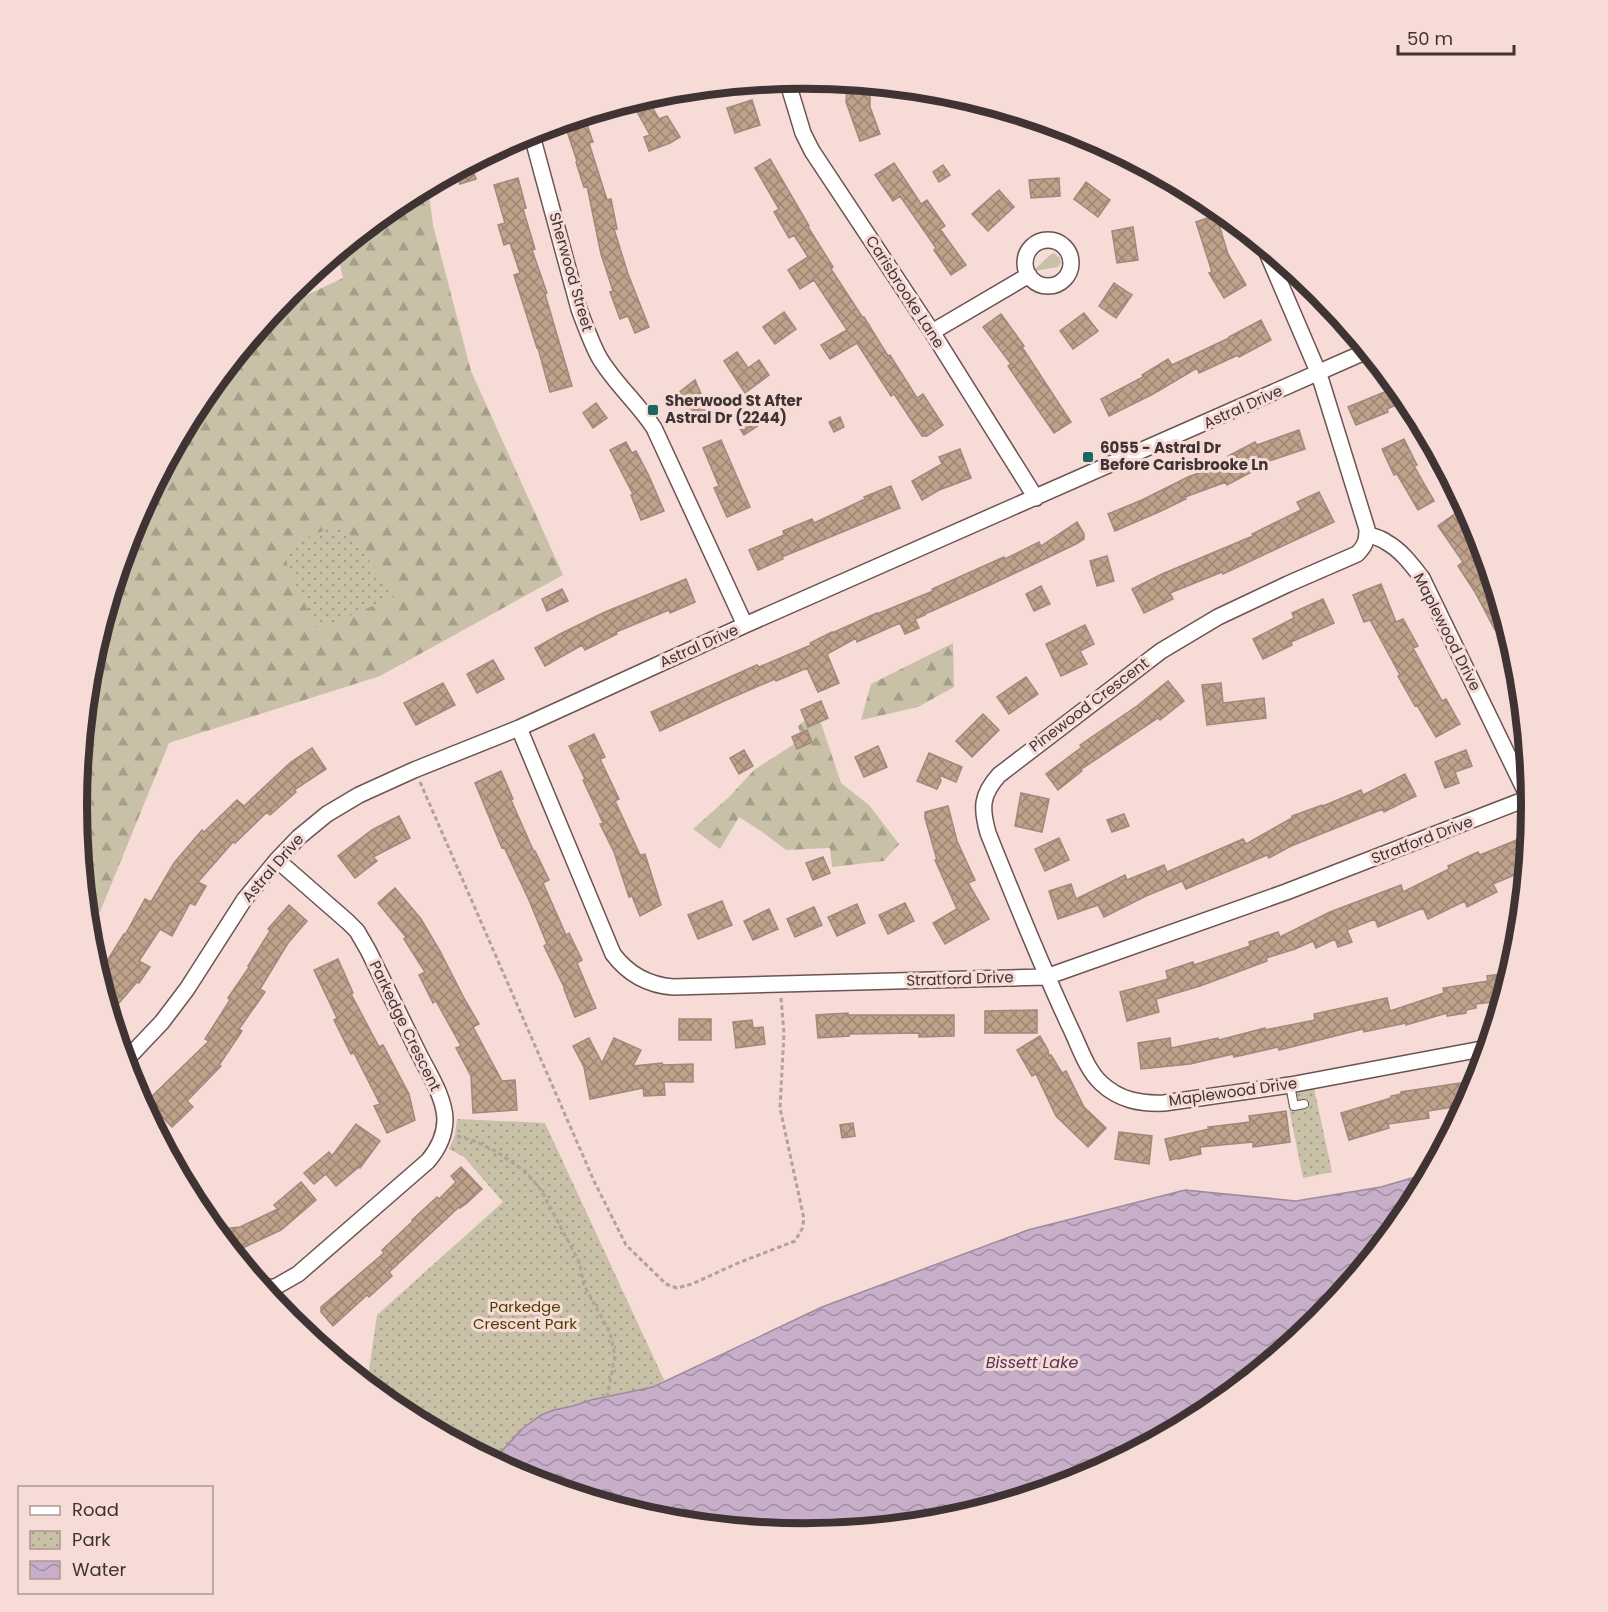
<svg xmlns="http://www.w3.org/2000/svg" width="1608" height="1612" font-family="Poppins,sans-serif">
<style>
.grass{fill:#c9c1a7}
.forest{fill:url(#forest-firs)}
.park{fill:url(#park-dots)}
.water{fill:url(#water-waves);stroke:#9e8a9d;stroke-width:1.5}
.building{fill:url(#building-cross-hatch);stroke:#9d8a7c;stroke-width:1.5}
.lines{fill:none;stroke-linecap:round;stroke-linejoin:round}
.service-casing{stroke:#6b5451;stroke-width:10}
.minor-casing{stroke:#6b5451;stroke-width:18}
.path{stroke:#b5a09d;stroke-width:3;stroke-dasharray:4.5 3;stroke-linecap:butt}
.service{stroke:#fff;stroke-width:8}
.minor{stroke:#fff;stroke-width:15}
.poi-dot{fill:#1c6761;stroke:#f6dbd7;stroke-width:2}
.labels{text-anchor:middle;stroke-width:6;stroke-linejoin:round;paint-order:stroke}
.street-label{font-size:15px;fill:#3f3433;stroke:#f6dbd7}
.poi-label{font-size:15px;font-weight:bold;fill:#3f3433;stroke:#f6dbd7;text-anchor:start}
.park-label{font-size:15px;fill:#4f3e00;stroke:#f6dbd7}
.water-label{font-size:16px;font-style:italic;fill:#543258;stroke:#f6dbd7}
.rim{fill:none;stroke:#3f3433;stroke-width:8}
</style>
<defs>
<pattern id="forest-firs" width="22" height="20" patternUnits="userSpaceOnUse" patternTransform="scale(1.5)"><rect width="22" height="20" fill="#c9c1a7"/><path d="M5 1l3.5 6h-7zM16 11l3.5 6h-7z" fill="#a59e89"/></pattern>
<pattern id="park-dots" width="8" height="8" patternUnits="userSpaceOnUse" patternTransform="scale(1.5)"><rect width="8" height="8" fill="#c9c1a7"/><path d="M2 2h.1M6 6h.1" fill="none" stroke="#a59e89" stroke-width="1.8" stroke-linecap="round"/></pattern>
<pattern id="water-waves" width="16" height="10" patternUnits="userSpaceOnUse" patternTransform="scale(1.5)"><rect width="16" height="10" fill="#c7afca"/><path d="M0 5q4-4 8 0t8 0" fill="none" stroke="#a38fa5"/></pattern>
<pattern id="building-cross-hatch" width="8" height="8" patternUnits="userSpaceOnUse" patternTransform="scale(1.5)"><rect width="8" height="8" fill="#bfa28b"/><path d="M0 0l8 8M0 8l8-8" fill="none" stroke="#9d8572"/></pattern>
</defs>
<rect width="100%" height="100%" fill="#f6dbd7"/>
<path class="grass" d="M1054 253 1060 258 1061 263 1058 267 1033 271 1050 255Z"/>
<path class="forest" d="M428 186 433 225 471 371 563 575 380 676 169 743 100 912 88 919 77 806 91 664 132 527 199 402 275 310 343 278 337 252 400 201Z
M953 643 954 687 918 707 861 720 871 684Z
M817 711 841 783 869 805 899 844 884 861 832 867 830 848 786 850 761 831 739 817 720 849 693 829 729 797 754 770 802 739 798 726Z"/>
<path class="park" d="M341 523 396 596 317 630 287 565 286 553 289 549 295 543Z
M1314 1088 1332 1172 1303 1178 1286 1094Z
M457 1119 545 1123 664 1380 653 1387 554 1410 530 1422 493 1461 400 1411 367 1384 377 1315 503 1202 464 1157 449 1149 455 1135Z"/>
<path class="water" d="M1429 1173 1409 1210 1318 1321 1208 1411 1082 1478 946 1520 804 1533 662 1519 525 1478 493 1461 522 1429 541 1415 554 1410 573 1406 591 1400 653 1387 822 1307 1028 1230 1185 1190 1296 1201 1381 1187Z"/>
<path class="building" d="M847 88H870V107L880 134 860 141 846 102Z
M752 100 760 125 735 133 727 108Z
M650 103 659 119 667 116 680 137 670 143 649 151 644 137 650 135 636 110Z
M584 116 593 142 589 143 607 200 611 199 617 229H614L628 274 649 327 635 333 628 316 620 319 610 292 613 291 601 254 587 186 584 187 576 162 577 161 564 122Z
M770 159 809 226 808 227 833 267 831 269 863 318 864 317 888 356 890 355 917 398 923 394 943 425 927 436H922L894 394 891 396 857 343 830 359 821 345 847 330 814 280 800 289 788 270 808 257 794 235 789 238 774 212 779 209 755 168Z
M470 163 476 179 460 184 456 171Z
M894 163 921 204 927 200 945 226 940 229 966 265 951 275 934 250 936 248 900 196 893 201 875 175Z
M943 165 950 175 939 182 933 172Z
M518 178 526 208 523 209 535 249 532 250 547 293 545 294 572 386 550 392 538 348H537L514 275 520 273 510 243 504 245 498 225 505 223 494 185Z
M1059 178 1060 196 1031 198 1029 180Z
M1086 182 1110 200 1098 217 1074 199Z
M999 190 1014 207 988 231 972 214Z
M1216 215 1228 254 1246 285 1224 298 1209 273 1212 272 1196 222Z
M1133 227 1138 260 1117 263 1112 231Z
M1114 283 1132 295 1116 318 1099 306Z
M784 312 796 329 775 344 763 327Z
M1084 313 1098 331 1073 349 1060 331Z
M1001 314 1024 346 1022 347 1071 422 1054 433 1008 366 1011 364 983 327Z
M1261 320 1271 340 1239 357 1238 355 1199 373 1197 368 1153 394 1109 416 1101 399 1143 377 1142 375 1168 359 1172 365 1229 338V337Z
M737 352 748 368 759 360 769 375 745 393 724 361Z
M695 380 708 410 695 420 677 394Z
M1397 387 1408 400 1387 409 1388 412 1356 425 1348 407Z
M596 403 607 418 593 428 583 413Z
M754 409 762 423 744 435 735 421Z
M840 417 844 427 834 432 829 422Z
M1299 430 1305 449 1266 462 1267 464 1227 485 1226 482 1185 497 1186 499 1161 511 1115 531 1108 514 1142 500 1188 477 1231 461 1228 456 1255 442 1257 445Z
M1404 439 1417 465 1414 466 1434 501 1418 510 1397 474 1394 475 1382 449Z
M721 440 750 507 727 517 714 488 719 486 703 448Z
M626 442 632 453 636 451 649 476 664 511 641 520 631 495 633 494 610 450Z
M960 449 971 478 939 490 922 500 912 481 942 464 939 457Z
M891 486 900 508 782 557 783 559 758 570 749 550 784 535 783 531 812 519 814 523 865 499 864 497Z
M1319 492 1334 522 1223 574 1222 572 1170 593 1173 599 1144 613 1132 589 1162 574 1253 536 1252 534 1301 510 1297 502Z
M1456 513 1484 554 1505 624 1495 630 1475 592 1458 566 1463 562 1438 526Z
M1077 522 1084 534V539L1076 544 990 585 925 614V615L915 619 919 628 905 634 900 623 857 642 856 638 827 654 839 683 818 692 807 668 776 681 775 679 724 701 660 731 651 712 757 665 759 667 811 645 810 643 832 632V633L877 613V614L933 591 932 589 1004 557 1005 559 1039 542 1041 546Z
M1107 556 1114 581 1097 586 1090 561Z
M686 579 695 602 670 613 669 610 616 632 617 634 585 650 582 645 545 666 535 648 562 633 605 612Z
M1381 584 1396 622 1403 619 1418 646 1413 648 1442 701 1446 699 1460 724 1436 737 1417 705 1415 706 1398 676 1400 675 1370 620 1364 622 1353 595Z
M1041 586 1050 604 1034 611 1026 594Z
M562 589 568 601 547 611 542 599Z
M1323 599 1334 623 1291 642 1292 645 1263 659 1253 639 1294 618 1292 613Z
M1085 625 1094 644 1080 651 1087 664 1061 676 1046 644Z
M493 660 504 679 477 693 467 674Z
M1026 677 1038 694 1009 714 997 697Z
M1168 681 1184 701 1160 720 1158 718 1080 770 1082 771 1058 790 1046 774 1082 747 1080 745 1137 706Z
M443 683 455 705 416 725 404 703Z
M1221 683 1223 703 1264 698 1266 718 1207 725 1202 685Z
M821 701 828 718 808 727 801 710Z
M983 714 999 730 972 757 956 741Z
M807 730 812 742 797 749 792 737Z
M594 734 605 757 600 759 619 799 615 801 640 855 645 854 661 905 640 916 632 896 629 897 614 852 600 824 603 823 583 780 585 779 569 746Z
M878 746 887 767 864 777 855 757Z
M312 748 326 769 294 790 296 792 270 815 267 812 235 843 233 842 198 882 206 886 195 905 190 903 172 936 160 929 139 961 150 967 139 983 137 982 119 1003 117 1002 110 1011 98 972 107 961 124 934 125 935 145 899 151 902 174 863 202 830 204 832 237 800 244 806 291 762Z
M744 750 753 766 739 774 730 758Z
M1466 750 1472 766 1455 772 1459 783 1445 788 1435 762Z
M929 753 962 767 956 782 939 775 941 781 937 789 917 781Z
M501 771 513 799 511 800 534 852 535 851 549 880 543 883 566 935 569 933 582 960 577 963 596 1008 575 1017 564 989H565L544 946 547 944 529 900 504 847 502 848 475 783Z
M1405 774 1416 796 1384 812 1383 809 1291 846 1269 858 1267 855 1186 889 1182 881 1146 896 1104 917 1098 905 1058 919 1049 891 1071 884 1076 899 1125 875 1127 880 1164 865 1167 872 1243 839 1246 844 1292 818V816L1322 805 1323 806 1361 790 1363 795Z
M1021 793 1049 799 1042 832 1015 826Z
M948 806 957 841 975 880 968 883 989 919 945 944 933 923 957 909 935 860H937L925 818V812Z
M1124 814 1129 826 1112 832 1107 820Z
M399 816 410 838 373 857 377 861 355 878 338 856 372 830Z
M1059 838 1069 860 1045 871 1035 849Z
M1519 839 1526 858V864L1517 868 1519 873 1493 884 1497 892 1467 907 1465 901 1428 919 1423 908 1378 927 1375 919 1347 930 1352 942 1338 947 1335 939 1316 948 1313 941 1295 949 1266 958 1267 961 1200 986 1156 999 1159 1012 1127 1021 1120 992 1168 979 1166 971 1193 962 1194 965 1250 946 1249 942 1278 932 1280 937 1330 912 1401 885 1403 892 1449 869 1448 866 1478 852 1480 855Z
M823 857 830 873 813 880 806 863Z
M395 888 421 919 440 951 465 1000 479 1024 473 1027 502 1081 515 1080 517 1110 473 1113 471 1076 456 1048 461 1046 436 1001 433 1003 419 975 425 972 404 939 406 937 378 903Z
M722 901 732 925 698 939 688 915Z
M905 903 914 921 888 934 879 915Z
M857 904 865 923 837 936 828 917Z
M289 905 307 921 288 943 260 989 265 992 239 1029 242 1031 219 1065 221 1066 187 1101 193 1107 172 1127 147 1101 209 1041 205 1039 230 1000 228 998 250 966H248L270 931 268 929Z
M814 907 822 925 795 937 787 919Z
M769 909 778 929 753 940 744 921Z
M338 959 353 993 351 994 379 1047 383 1045 409 1094 415 1120 387 1133 374 1106 380 1104 354 1053 351 1054 334 1020 337 1018 314 970Z
M1510 973 1501 1001 1476 1004V1008L1466 1010V1013L1447 1016V1013L1406 1025V1023L1364 1032 1363 1029 1279 1050 1278 1047 1234 1057 1233 1054 1190 1064 1141 1069 1138 1043 1170 1038 1171 1048 1218 1038 1219 1040 1265 1028V1030L1315 1020 1314 1014 1387 998 1390 1011 1444 993 1443 988 1488 981 1487 976Z
M1037 1010V1033H985V1011Z
M848 1013V1015H954V1036L919 1037V1033L849 1034V1036L818 1038 816 1015Z
M679 1019H711V1040H679Z
M752 1020 753 1028 763 1027 765 1044 736 1048 733 1022Z
M1040 1036 1048 1050 1049 1056 1051 1055 1062 1073 1066 1071 1084 1107 1106 1128 1088 1147 1056 1116 1036 1074 1032 1076 1017 1050Z
M589 1038 602 1063 614 1038 641 1050 633 1066 662 1063 663 1065 693 1064V1082H664L665 1095 644 1096 643 1088 590 1099 584 1067 573 1046Z
M1466 1082 1468 1099 1465 1105 1428 1111 1429 1118 1388 1124 1389 1128 1349 1140 1341 1113 1391 1098V1096L1401 1094V1092Z
M1286 1111 1290 1142 1253 1147V1142L1200 1147 1201 1154 1178 1159V1158L1170 1160 1165 1139 1209 1129 1208 1127 1250 1122 1249 1116Z
M853 1123 855 1136 842 1138 840 1125Z
M356 1124 380 1141 360 1168 359 1167 336 1186 326 1174 314 1184 304 1173 329 1152 332 1156Z
M1119 1132 1152 1136 1149 1164 1115 1159Z
M461 1167 482 1189 467 1203 460 1208 459 1207 389 1272 392 1276 369 1297 367 1295 333 1326 321 1312V1307L384 1253 382 1250 413 1221 412 1220 437 1197 439 1199 456 1182 451 1176Z
M301 1182 316 1200 281 1230 234 1252 215 1230 240 1227 278 1209 274 1205Z"/>
<g class="lines">
<defs>
<path id="service" d="M1290 1085 1294 1106 1304 1104"/>
<path id="minor" d="M787 80 803 133 812 151 932 332 1036 498
M531 132 579 309C585 325 591 342 599 357 614 383 638 403 654 428L745 625
M1025 263a23 23 0 1 1 46 0a23 23 0 1 1-46 0Z
M1265 248 1319 374 1367 529C1367 541 1365 546 1357 554L1288 584 1218 617 1161 651 999 775C981 795 981 808 988 833 1014 898 1040 963 1070 1027 1079 1045 1086 1069 1101 1083 1119 1100 1140 1104 1164 1103L1290 1085 1487 1048
M932 332 1029 275
M1367 534C1374 537 1381 538 1386 542 1401 550 1412 565 1422 578L1531 803
M519 728 613 954C628 974 648 985 673 987L1046 977 1286 892 1531 797
M125 1061 162 1022 187 989 244 900 277 860 299 837 327 814 359 795 414 770 519 728 745 625 1367 351
M264 1289 277 1286 298 1274 428 1161C439 1148 445 1135 445 1119 444 1095 427 1071 417 1050 401 1017 384 983 368 950L357 931 348 922 277 860"/>
</defs>
<use href="#service" class="service-casing"/>
<use href="#minor" class="minor-casing"/>
<path class="path" d="M420 782 594 1181 626 1245 666 1284 677 1288 692 1284 738 1263 795 1241 802 1229 804 1219 780 1108 784 1033 781 998
M457 1136 477 1142 497 1152 526 1172 541 1190 579 1262 584 1285 610 1333 615 1356 607 1397"/>
<use href="#service" class="service"/>
<use href="#minor" class="minor"/>
</g>
<g class="poi-dot">
<rect x="647" y="404" width="12" height="12" rx="3"/>
<rect x="1082" y="451" width="12" height="12" rx="3"/>
</g>
<g class="labels">
<g class="street-label">
<text transform="translate(571 272) rotate(74)" y="5">Sherwood Street</text>
<text transform="translate(905 292) rotate(57)" y="5">Carisbrooke Lane</text>
<text transform="translate(1243 407) rotate(-24)" y="5">Astral Drive</text>
<text transform="translate(1447 632) rotate(63)" y="5">Maplewood Drive</text>
<text transform="translate(699 646) rotate(-24)" y="5">Astral Drive</text>
<text transform="translate(1089 705) rotate(-37)" y="5">Pinewood Crescent</text>
<text transform="translate(1422 840) rotate(-21)" y="5">Stratford Drive</text>
<text transform="translate(273 868) rotate(-49)" y="5">Astral Drive</text>
<text transform="translate(960 979) rotate(-2)" y="5">Stratford Drive</text>
<text transform="translate(405 1026) rotate(64)" y="5">Parkedge Crescent</text>
<text transform="translate(1233 1092) rotate(-8)" y="5">Maplewood Drive</text>
</g>
<g class="poi-label">
<text x="665" y="406">Sherwood St After<tspan x="665" dy="17">Astral Dr (2244)</tspan></text>
<text x="1100" y="453">6055 - Astral Dr<tspan x="1100" dy="17">Before Carisbrooke Ln</tspan></text>
</g>
<g class="park-label">
<text x="525" y="1312">Parkedge<tspan x="525" dy="17">Crescent Park</tspan></text>
</g>
<g class="water-label">
<text x="1032" y="1368">Bissett Lake</text>
</g>
</g>
<path d="M0 0H1608V1612H0ZM87 806a717 717 0 1 1 1434 0a717 717 0 1 1-1434 0Z" fill="#f6dbd7" fill-rule="evenodd"/>
<path class="rim" d="M87 806a717 717 0 1 1 1434 0a717 717 0 1 1-1434 0Z"/>
<rect x="18" y="1486" width="195" height="108" fill="#f6dbd7" stroke="#ad9895" stroke-width="1.5"/>
<rect x="30" y="1506" width="30" height="9" fill="#ffffff" stroke="#ad9895" stroke-width="1.5"/>
<text x="72" y="1516" font-size="18" fill="#3f3433">Road</text>
<rect x="30" y="1531" width="30" height="18" fill="url(#park-dots)" stroke="#ad9895" stroke-width="1.5"/>
<text x="72" y="1546" font-size="18" fill="#3f3433">Park</text>
<rect x="30" y="1561" width="30" height="18" fill="url(#water-waves)" stroke="#ad9895" stroke-width="1.5"/>
<text x="72" y="1576" font-size="18" fill="#3f3433">Water</text>
<path d="M1398 45v9h116v-9" fill="none" stroke="#3f3433" stroke-width="3"/>
<text x="1407" y="45" font-size="18" fill="#3f3433" stroke="#f6dbd7" stroke-width="4.5" paint-order="stroke">50 m</text>
</svg>
